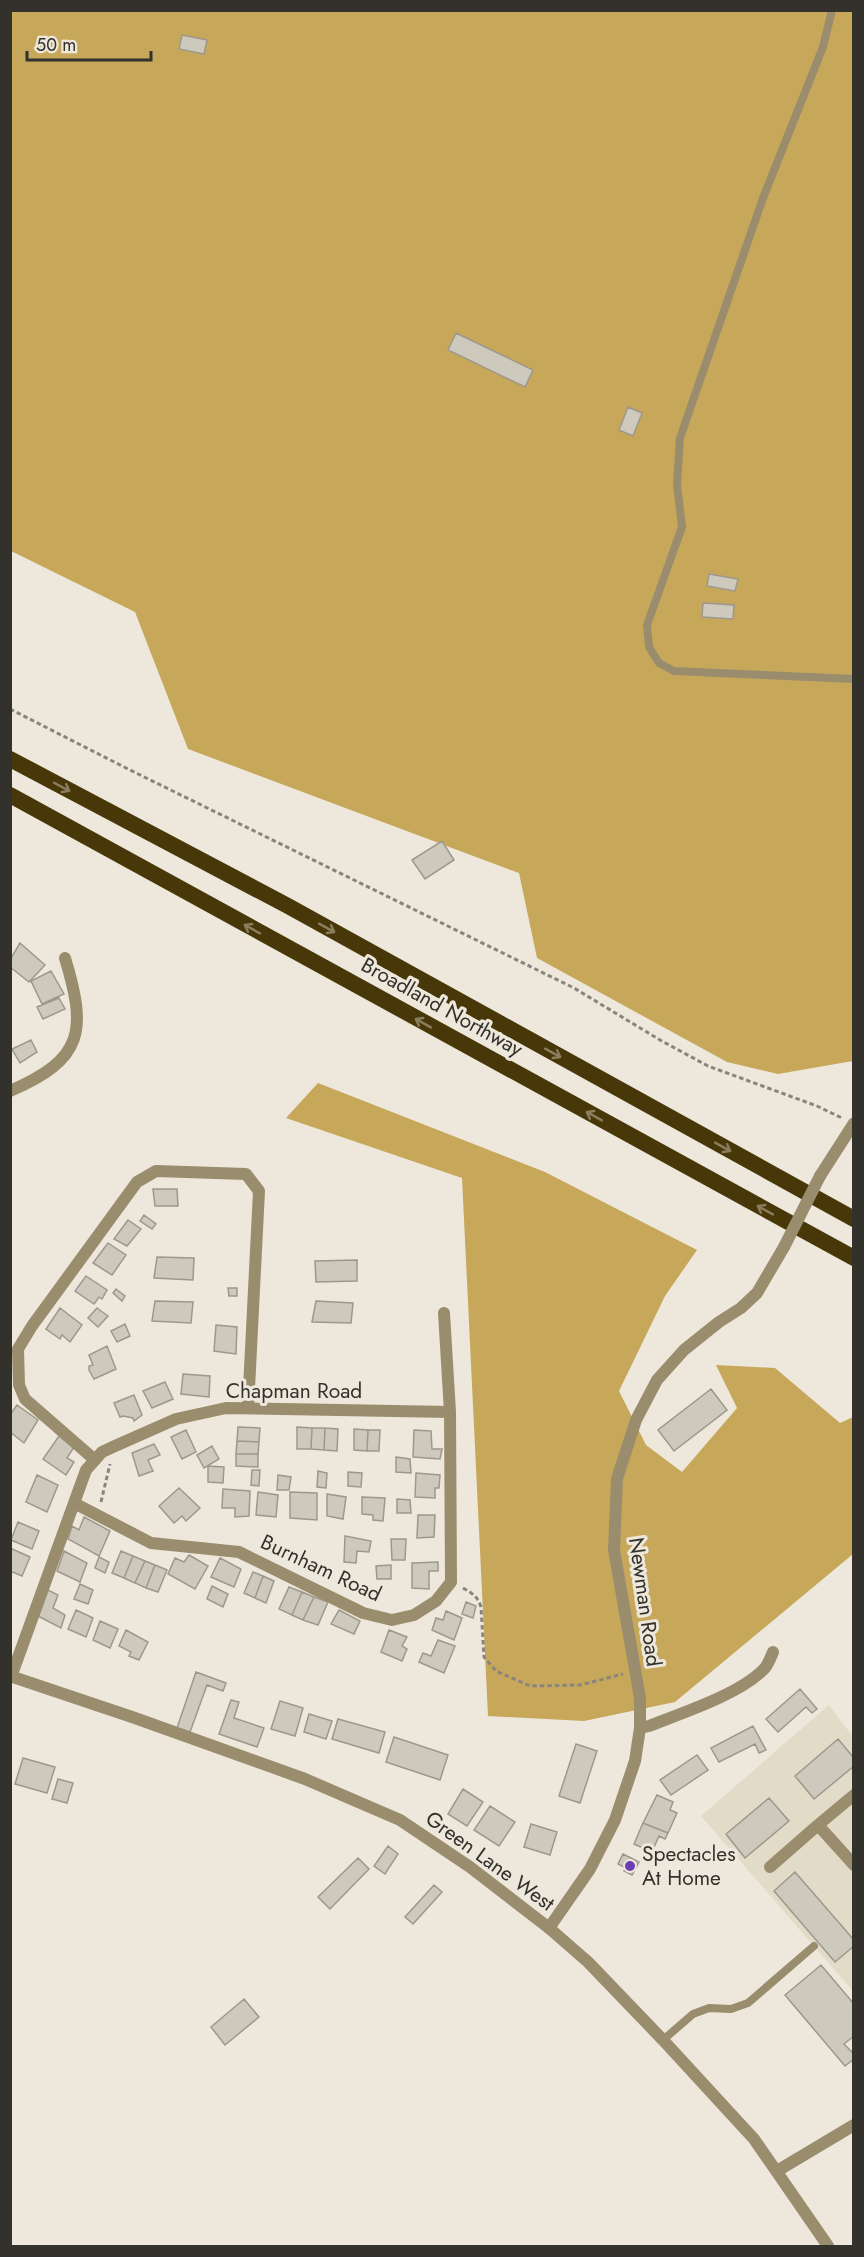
<svg xmlns="http://www.w3.org/2000/svg" width="864" height="2257" font-family="Jost,sans-serif">
<style>
.built{fill:#e2dbc8}
.forest{fill:#c7a85b}
.building{fill:#cec9bd;stroke:#9d988c;stroke-width:1.5}
.lines{fill:none;stroke-linecap:round;stroke-linejoin:round}
.path{stroke:#88857c;stroke-width:3;stroke-dasharray:4.5 3;stroke-linecap:butt}
.service{stroke:#9a8d6e;stroke-width:8}
.minor{stroke:#9a8d6e;stroke-width:12}
.tertiary{stroke:#9a8d6e;stroke-width:12}
.trunk{stroke:#483809;stroke-width:16}
.minor-bridge{stroke:#9a8d6e;stroke-width:12}
.oneway{stroke:#8a7e5d}
.poi-dot{fill:#6e3db4;stroke:#ede8db;stroke-width:2}
.labels{text-anchor:middle;stroke-width:6;stroke-linejoin:round;paint-order:stroke}
.street-label{font-size:21px;fill:#33312c;stroke:#ede8db}
.poi-label{font-size:21px;fill:#33312c;stroke:#ede8db;text-anchor:start}
</style>
<rect width="100%" height="100%" fill="#ede8db"/>
<path class="built" d="M829 1705 853 1737V1991L701 1816Z"/>
<path class="forest" d="M10 11H853V1061L778 1074 727 1062 537 958 519 873 188 749 135 612 11 551Z
M318 1083 545 1172 697 1250 665 1296 619 1391 646 1445 682 1472 737 1408 716 1365 775 1368 840 1423 853 1417V1554L675 1702 584 1721 488 1716 462 1178 286 1118Z"/>
<path class="building" d="M182 35 207 40 204 54 179 49Z
M456 333 533 370 525 387 448 350Z
M628 407 642 413 633 436 619 430Z
M709 574 738 579 735 591 707 586Z
M703 603 734 605 733 619 702 617Z
M442 841 454 860 425 879 412 860Z
M20 943 45 965 29 982 10 967V960Z
M51 971 64 994 42 1004 31 981Z
M59 998 65 1009 43 1019 37 1007Z
M31 1040 37 1052 20 1063 12 1049Z
M153 1189H177L178 1206H155Z
M144 1215 156 1224 152 1229 140 1221Z
M128 1220 141 1229 127 1246 114 1239Z
M108 1243 126 1255 112 1275 93 1263Z
M157 1257 194 1258 193 1280 154 1278Z
M357 1260V1281L316 1282 315 1261Z
M86 1276 107 1290 102 1299 99 1297 94 1304 75 1291Z
M228 1288H237V1296H229Z
M116 1289 125 1296 122 1301 113 1293Z
M155 1301 193 1302 191 1323 152 1321Z
M316 1301 353 1303 351 1323 312 1322Z
M60 1308 82 1325 70 1342 62 1335 60 1339 46 1329Z
M97 1308 108 1316 98 1327 88 1318Z
M125 1324 130 1336 117 1342 111 1331Z
M216 1325 237 1327 236 1354 214 1351Z
M107 1346 116 1369 94 1379 89 1370V1366L93 1365 89 1355Z
M183 1374 210 1376 209 1397 181 1394Z
M165 1382 173 1399 152 1408 143 1391Z
M711 1389 727 1410 674 1451 658 1430Z
M134 1395 142 1415 134 1421 133 1418 123 1416 120 1417 114 1403Z
M17 1405 38 1420 24 1443 10 1432V1415Z
M238 1427 260 1428 259 1442 237 1441Z
M297 1427 312 1428 311 1449H297Z
M312 1428H325L324 1450 311 1449Z
M325 1428 338 1429 337 1451 324 1450Z
M354 1429 368 1430 367 1451 354 1450Z
M186 1430 196 1452 182 1459 171 1437Z
M368 1430H380L379 1451H367Z
M414 1430 431 1431 432 1449H442L440 1459 413 1457Z
M59 1436 74 1447 67 1458 74 1462 66 1475 43 1459Z
M237 1441 259 1442 258 1454H236Z
M154 1444 160 1455 148 1460 153 1471 139 1476 132 1453Z
M212 1446 219 1459 204 1468 197 1455Z
M236 1454H258V1467L236 1466Z
M396 1457 410 1459 411 1473 396 1472Z
M208 1466 224 1467 223 1483 208 1482Z
M252 1470H260L259 1486 251 1485Z
M318 1471 327 1473 326 1488 317 1487Z
M348 1472 362 1473 361 1487 348 1486Z
M416 1473 440 1475 439 1488H435V1498L415 1497Z
M37 1475 58 1485 47 1512 26 1502Z
M278 1475 291 1477 289 1490H277Z
M179 1488 200 1508 186 1521 182 1516 174 1523 159 1506Z
M223 1489 250 1491 249 1516 235 1517V1508H222Z
M258 1492 278 1495 276 1517 256 1515Z
M290 1492 317 1493V1520L290 1518Z
M327 1494 346 1497 343 1519 327 1516Z
M362 1497 385 1498 383 1521 373 1520V1515L362 1514Z
M397 1499 410 1500 411 1513H397Z
M418 1515H435L434 1537 417 1538Z
M84 1517 110 1531 99 1556 68 1539 72 1526 79 1530Z
M18 1522 39 1531 32 1549 11 1540Z
M345 1536 371 1541 369 1552 357 1551 356 1563 344 1562Z
M391 1539H406L405 1560H392Z
M10 1548 30 1557 22 1576 10 1571Z
M64 1551 87 1563 80 1582 57 1571Z
M121 1551 133 1556 124 1578 112 1573Z
M189 1555 208 1566 195 1589 168 1574 175 1558 184 1562Z
M133 1556 145 1561 135 1583 124 1578Z
M99 1557 109 1562 105 1573 95 1568Z
M220 1558 241 1569 234 1587 211 1577Z
M145 1561 155 1565 146 1588 135 1583Z
M438 1562V1571H429V1589L412 1588V1563Z
M155 1565 167 1570 158 1592 146 1588Z
M391 1565V1579H377L376 1566Z
M253 1572 263 1576 255 1598 244 1593Z
M263 1576 274 1581 266 1603 255 1598Z
M80 1584 93 1590 88 1604 74 1599Z
M212 1586 228 1594 223 1607 207 1599Z
M289 1587 302 1592 292 1615 279 1609Z
M46 1589 58 1595 53 1608 65 1615 61 1628 38 1616Z
M302 1592 314 1597 303 1620 292 1615Z
M314 1597 328 1602 318 1625 303 1620Z
M466 1602 476 1606 473 1618 462 1614Z
M76 1610 93 1618 86 1637 68 1629Z
M339 1610 360 1621 354 1634 331 1624Z
M446 1611 462 1618 454 1640 432 1630 436 1618 443 1620Z
M100 1621 118 1629 110 1648 93 1640Z
M126 1630 148 1642 139 1660 129 1656 131 1652 119 1646Z
M389 1630 407 1637 402 1646 407 1649 402 1661 381 1652Z
M438 1640 455 1646 444 1673 419 1662 423 1653 431 1656Z
M196 1672 226 1683 223 1691 207 1685 190 1732 177 1728Z
M800 1689 817 1709 812 1713 806 1707 778 1732 766 1719Z
M231 1700 239 1702 234 1718 264 1728 257 1747 219 1734Z
M280 1701 303 1708 295 1736 271 1729Z
M309 1714 332 1721 326 1739 304 1732Z
M338 1719 385 1732 379 1753 332 1739Z
M753 1726 766 1750 759 1753 755 1744 719 1762 711 1748Z
M394 1737 448 1755 440 1780 386 1762Z
M838 1739 854 1758V1766L814 1799 795 1776Z
M576 1744 597 1751 580 1803 559 1796Z
M697 1755 708 1770 671 1795 660 1780Z
M23 1758 55 1767 47 1793 15 1784Z
M58 1779 73 1783 67 1803 52 1799Z
M463 1789 483 1802 467 1826 448 1814Z
M657 1795 673 1802 670 1810 677 1813 668 1833 643 1823Z
M769 1798 789 1821 745 1858 726 1834Z
M490 1806 515 1822 499 1846 474 1830Z
M643 1823 668 1833 665 1839 659 1836 652 1852 634 1844Z
M531 1824 557 1832 550 1855 524 1847Z
M388 1846 398 1854 385 1874 374 1866Z
M623 1854 639 1862 632 1875 624 1871 626 1868 618 1864Z
M358 1858 369 1869 330 1909 318 1897Z
M795 1872 854 1940V1946L835 1962 774 1891Z
M434 1885 442 1892 413 1924 405 1917Z
M821 1965 854 2004V2036L844 2044 854 2054V2059L845 2066 785 1995Z
M244 1999 259 2017 225 2045 211 2027Z"/>
<g class="lines">
<path class="path" d="M10 709 130 770 574 988 660 1040 708 1066 817 1106 842 1118
M101 1502 110 1464
M463 1588C472 1593 478 1597 481 1607L484 1657 496 1671 530 1686 580 1685 623 1674"/>
<path class="service" d="M832 10 823 47 763 198 680 438 677 484 682 527 647 625 649 647 659 663 674 671 854 679
M663 2040 693 2014 709 2008 731 2009 748 2003 814 1946"/>
<path class="minor" d="M10 1091C84 1059 87 1031 65 958
M820 1176 854 1123
M95 1460 25 1399 19 1385 18 1349 32 1326 137 1182 156 1171 246 1174 259 1191 248 1408
M74 1503 151 1543 239 1552 363 1613 392 1620 414 1615 436 1601 451 1582 450 1412 444 1313
M11 1677 86 1470 102 1452 115 1446 176 1419 226 1408 450 1412
M640 1728 649 1726C682 1713 741 1694 765 1668 768 1664 771 1657 773 1652
M818 1825 854 1795
M770 1867 818 1825 854 1865
M549 1928 590 1869 615 1820 635 1761 640 1728V1698L614 1550 617 1479 636 1420 657 1380 684 1350 719 1322 741 1308 757 1293 784 1247
M777 2171 854 2125"/>
<path class="tertiary" d="M10 1676 135 1718 305 1779 400 1820 470 1867 549 1928 588 1962 663 2040 754 2139 828 2246"/>
<path class="trunk" d="M10 759 288 906 854 1219
M10 795 854 1258"/>
<path class="minor-bridge" d="M784 1247 820 1176"/>
</g>
<defs><path id="oneway-shaft" d="M-6 0H5M1.5-3L5.5 0L1.5 3" fill="none" stroke-width="1.6" stroke-linecap="round" stroke-linejoin="round" transform="scale(1.5)"/></defs>
<g class="oneway">
<use href="#oneway-shaft" transform="translate(62 787) rotate(28)"/>
<use href="#oneway-shaft" transform="translate(327 928) rotate(29)"/>
<use href="#oneway-shaft" transform="translate(252 929) rotate(-151)"/>
<use href="#oneway-shaft" transform="translate(423 1023) rotate(-151)"/>
<use href="#oneway-shaft" transform="translate(553 1053) rotate(29)"/>
<use href="#oneway-shaft" transform="translate(594 1116) rotate(-151)"/>
<use href="#oneway-shaft" transform="translate(723 1147) rotate(29)"/>
<use href="#oneway-shaft" transform="translate(765 1210) rotate(-151)"/>
</g>
<circle class="poi-dot" cx="630" cy="1866" r="6"/>
<g class="labels">
<g class="street-label">
<text transform="translate(442 1007) rotate(29)" y="7">Broadland Northway</text>
<text x="294" y="1398">Chapman Road</text>
<text transform="translate(321 1568) rotate(25)" y="7">Burnham Road</text>
<text transform="translate(645 1602) rotate(82)" y="7">Newman Road</text>
<text transform="translate(490 1861) rotate(36)" y="7">Green Lane West</text>
</g>
<g class="poi-label">
<text x="642" y="1861">Spectacles<tspan x="642" dy="24">At Home</tspan></text>
</g>
</g>
<rect width="864" height="2257" fill="none" stroke="#33312c" stroke-width="24"/>
<path d="M27 51v9h124v-9" fill="none" stroke="#33312c" stroke-width="3"/>
<text x="36" y="51" font-size="18" fill="#33312c" stroke="#ede8db" stroke-width="4.5" paint-order="stroke">50 m</text>
</svg>
